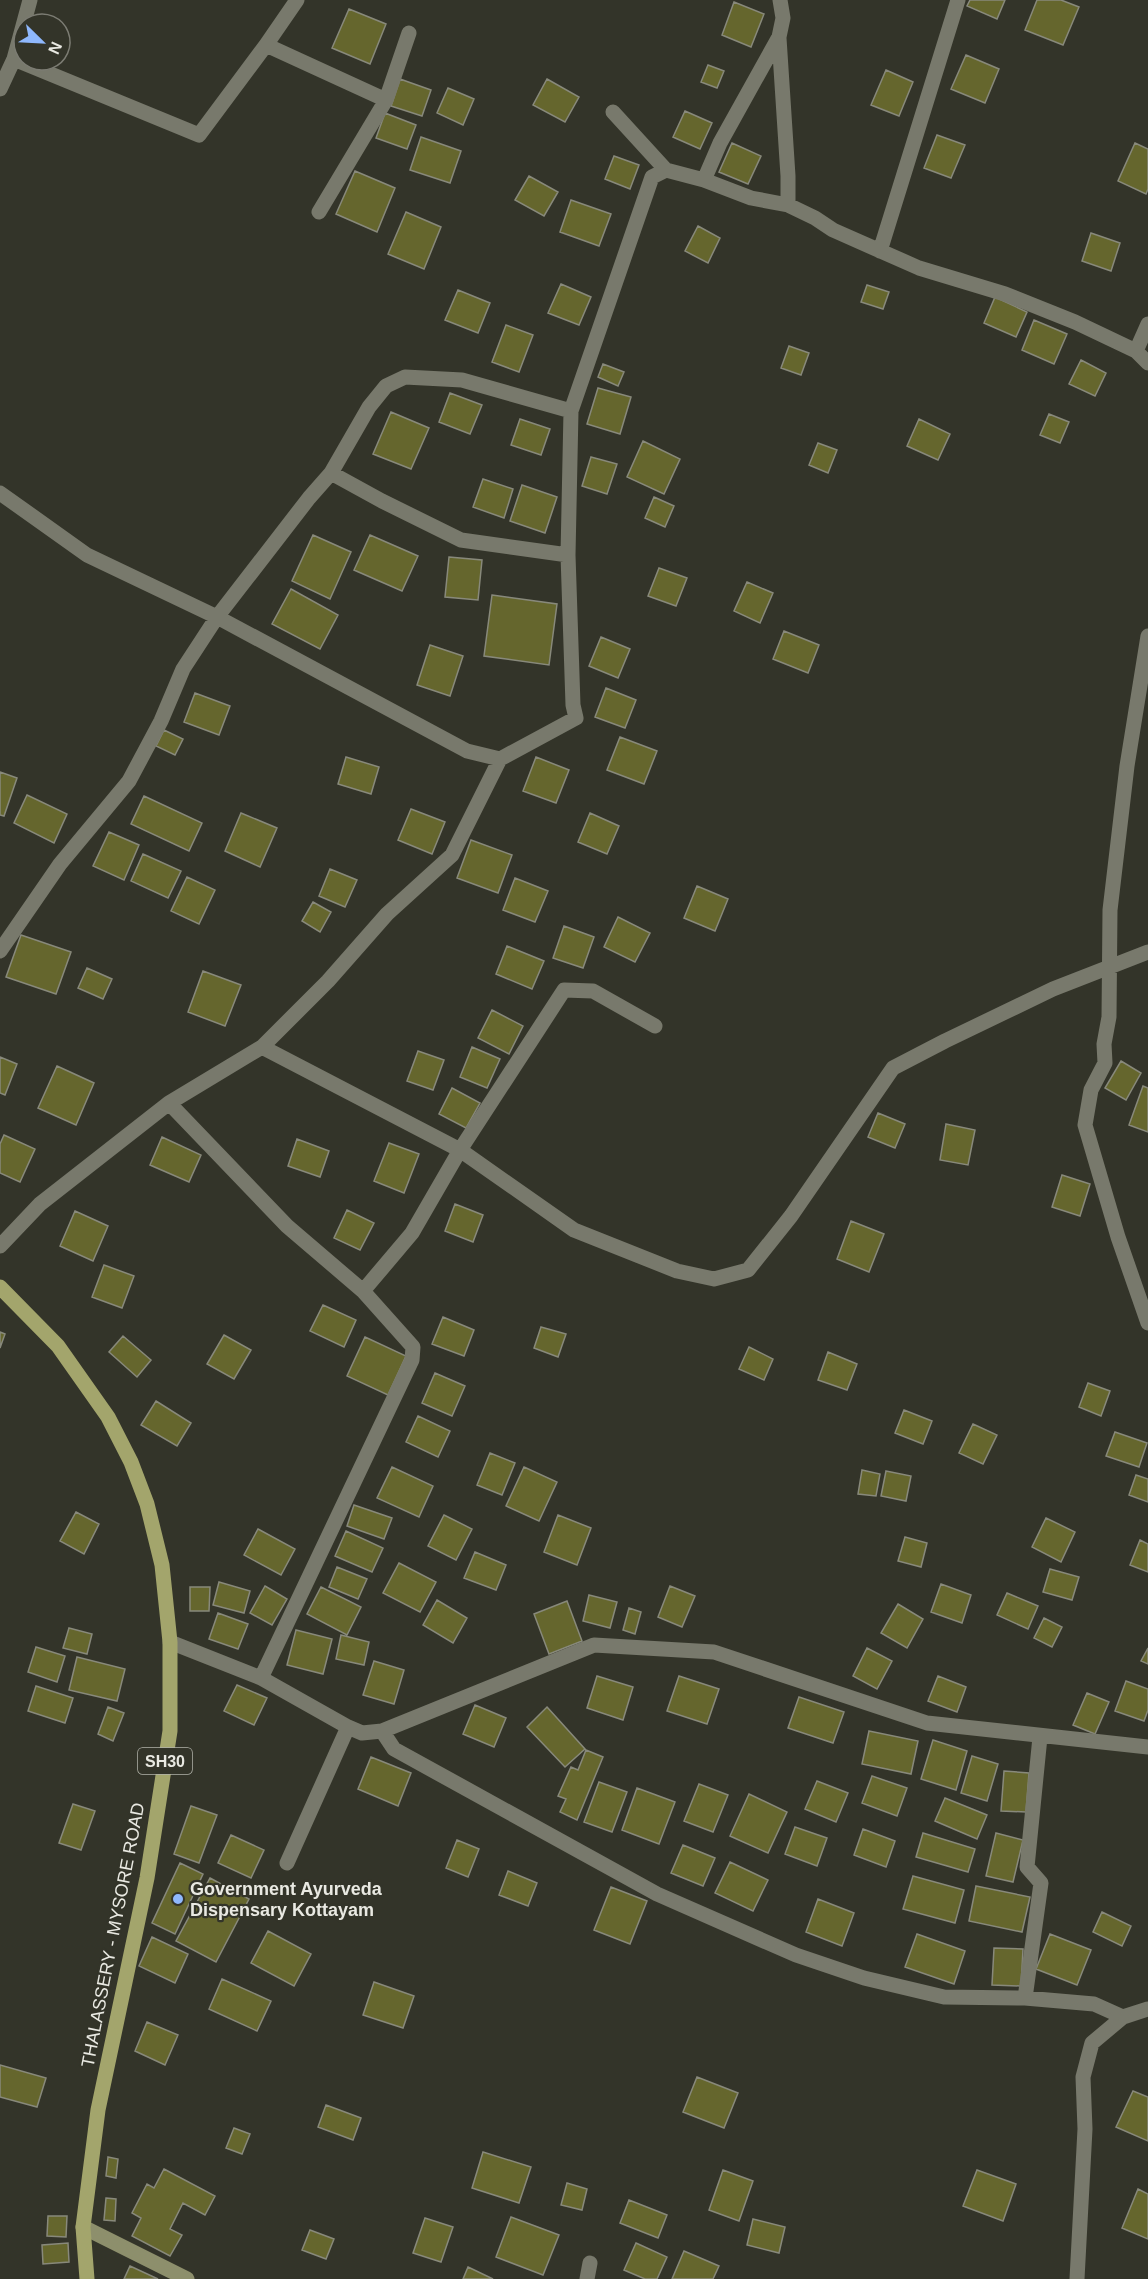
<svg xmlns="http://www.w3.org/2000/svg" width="1148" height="2279" font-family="Helvetica,sans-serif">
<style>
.building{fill:#65662d;stroke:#88897b;stroke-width:1.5}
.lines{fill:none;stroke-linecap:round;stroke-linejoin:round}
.street{stroke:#78796c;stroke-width:15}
.secondary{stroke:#8d8f6c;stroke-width:15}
.primary{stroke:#a3a56c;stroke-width:15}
.poi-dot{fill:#8fb8fd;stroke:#333429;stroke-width:2}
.labels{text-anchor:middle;stroke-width:4.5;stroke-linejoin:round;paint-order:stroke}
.shield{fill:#333429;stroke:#b2b3aa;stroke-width:1.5}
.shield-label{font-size:16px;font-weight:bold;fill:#e9e9e2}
.poi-label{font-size:18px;font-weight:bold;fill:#e9e9e2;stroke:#333429;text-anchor:start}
.street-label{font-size:18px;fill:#e9e9e2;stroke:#333429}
</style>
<rect width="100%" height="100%" fill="#333429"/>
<path class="building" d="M970 0H1005L997 19 967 6Z
M1037 0H1061L1079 7 1063 45 1025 30Z
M734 2 764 14 751 47 722 35Z
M349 9 386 24 370 64 332 48Z
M966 55 999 69 985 103 951 89Z
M708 65 724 71 717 88 701 82Z
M886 70 913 82 899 116 871 105Z
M400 79 431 90 422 116 391 106Z
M547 79 579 97 565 122 533 105Z
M448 88 474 99 463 125 437 113Z
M685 111 712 123 700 149 673 137Z
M385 113 416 125 407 149 376 138Z
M937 135 965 145 951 178 924 168Z
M421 137 461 151 450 183 410 170Z
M732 143 761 156 748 184 719 172Z
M1135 143 1148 149V189L1146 194 1118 181Z
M614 156 639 165 630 189 605 179Z
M355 171 395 188 377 232 336 214Z
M529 176 558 192 544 216 515 200Z
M571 200 611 214 599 246 560 232Z
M406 212 441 227 424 269 388 254Z
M698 226 720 238 708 263 685 251Z
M1091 233 1120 243 1111 271 1082 261Z
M561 284 591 297 579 325 548 313Z
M867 285 889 292 883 309 861 302Z
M458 290 490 303 478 333 445 320Z
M995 297 1027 312 1016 337 984 323Z
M1034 320 1067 334 1054 364 1022 350Z
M506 325 533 335 519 372 492 362Z
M789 346 809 353 801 375 781 368Z
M1081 360 1106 373 1095 396 1069 384Z
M603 364 624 372 618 386 598 377Z
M598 388 631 397 620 434 587 424Z
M450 393 482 405 470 434 439 422Z
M391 412 429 428 411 469 373 454Z
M1049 414 1069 422 1060 443 1040 435Z
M520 419 550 429 541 455 511 445Z
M919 419 950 434 938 460 907 446Z
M643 441 680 459 664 494 627 477Z
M818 443 837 450 828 473 809 465Z
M591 457 617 464 607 494 582 486Z
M483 479 513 489 504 518 473 507Z
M522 485 557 497 545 533 510 521Z
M654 497 674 506 665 527 645 518Z
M313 535 351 552 330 599 292 581Z
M370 535 418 556 402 591 354 570Z
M449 557 482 560 478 600 445 597Z
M659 568 687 578 676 606 648 596Z
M747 582 773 593 760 623 734 611Z
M291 589 338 615 320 649 272 624Z
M492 595 557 604 549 665 484 656Z
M784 631 819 645 808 673 773 659Z
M601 637 630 649 618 678 589 666Z
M430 645 463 656 450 696 417 685Z
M606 688 636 700 625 728 595 717Z
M195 693 230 706 219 735 184 722Z
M164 730 183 739 175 755 156 746Z
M620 737 657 751 644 784 607 770Z
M346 757 379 767 371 794 338 784Z
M536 757 569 770 556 803 523 791Z
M0 772 17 778 4 816 0 815Z
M27 795 67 814 54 843 14 823Z
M144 796 202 823 189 851 131 824Z
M411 809 445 822 432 854 398 840Z
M241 813 277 828 260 867 225 851Z
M590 813 619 826 607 854 578 842Z
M109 832 139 845 124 880 93 866Z
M471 840 512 855 498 893 457 878Z
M143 854 181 871 168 898 131 881Z
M330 869 357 880 345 907 319 896Z
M187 877 215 890 199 924 171 911Z
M515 878 548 891 535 922 503 910Z
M697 886 728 899 715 931 684 918Z
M313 902 331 912 320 932 302 921Z
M618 917 650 933 635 962 604 947Z
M564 926 594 937 583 968 553 958Z
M21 935 71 952 56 994 6 977Z
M507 946 544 961 532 989 496 974Z
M87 968 112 979 103 999 78 988Z
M203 971 241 985 225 1026 188 1012Z
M492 1010 523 1026 509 1054 478 1038Z
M472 1047 500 1059 487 1088 460 1077Z
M418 1051 444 1060 433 1090 407 1081Z
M0 1057 17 1064 5 1095 0 1093Z
M1121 1061 1141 1073 1126 1100 1105 1088Z
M57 1066 94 1083 76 1125 38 1108Z
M1143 1086 1148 1088V1132L1129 1125Z
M452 1088 480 1103 466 1128 439 1114Z
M878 1113 905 1124 895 1148 868 1137Z
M946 1124 975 1130 968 1165 940 1160Z
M4 1135 35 1149 20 1182 0 1173V1144Z
M162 1137 201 1155 189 1182 150 1165Z
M297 1139 329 1151 320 1177 288 1166Z
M389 1143 419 1154 404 1193 374 1181Z
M1062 1175 1090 1184 1080 1216 1052 1207Z
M455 1204 483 1215 473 1242 445 1231Z
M347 1210 374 1223 360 1250 334 1238Z
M75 1211 108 1226 93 1261 60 1246Z
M851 1221 884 1234 869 1272 837 1259Z
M104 1265 134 1276 122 1308 92 1297Z
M323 1305 356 1320 344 1347 310 1331Z
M443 1317 474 1330 464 1356 432 1344Z
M541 1327 566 1334 558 1357 534 1348Z
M0 1332 5 1334 0 1348Z
M224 1335 251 1350 234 1379 207 1364Z
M123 1336 151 1360 137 1377 109 1352Z
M365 1337 406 1356 388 1395 347 1376Z
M749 1347 773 1359 764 1380 739 1369Z
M828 1352 857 1364 847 1390 818 1380Z
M435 1373 465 1386 452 1416 422 1403Z
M1088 1383 1110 1391 1101 1416 1079 1407Z
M156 1401 191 1423 177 1446 141 1425Z
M904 1410 932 1421 923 1444 895 1433Z
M418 1416 450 1431 438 1457 406 1442Z
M973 1424 997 1435 983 1464 959 1453Z
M1115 1432 1147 1443 1139 1467 1106 1456Z
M490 1453 515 1463 502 1495 477 1485Z
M392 1467 433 1486 419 1517 377 1498Z
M524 1467 557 1482 539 1521 506 1506Z
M862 1470 880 1474 876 1496 858 1494Z
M886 1471 911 1476 906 1501 881 1496Z
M1136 1475 1148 1479V1502L1129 1495Z
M354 1505 392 1518 384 1539 347 1526Z
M76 1512 99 1524 84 1554 60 1541Z
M444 1515 472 1529 456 1560 428 1546Z
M558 1515 591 1528 577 1565 544 1552Z
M1046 1518 1075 1532 1061 1562 1032 1547Z
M258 1529 295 1549 281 1575 244 1555Z
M346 1531 383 1548 372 1572 335 1556Z
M905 1537 927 1543 921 1567 898 1561Z
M1140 1540 1148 1544V1572L1130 1565Z
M475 1552 506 1565 496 1590 464 1578Z
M399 1563 436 1582 420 1612 383 1593Z
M337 1567 367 1579 358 1599 329 1587Z
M1050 1569 1079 1577 1072 1600 1043 1592Z
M219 1582 250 1591 244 1613 213 1605Z
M941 1584 971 1595 962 1623 931 1612Z
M265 1586 287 1599 272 1625 250 1613Z
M670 1586 695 1596 682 1627 658 1617Z
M190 1587H210L209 1611H190Z
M321 1587 361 1607 347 1635 307 1614Z
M1007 1593 1038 1606 1028 1629 997 1615Z
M589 1595 617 1602 610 1628 583 1621Z
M437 1600 467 1618 453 1643 423 1625Z
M567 1601 582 1641 549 1654 534 1614Z
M898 1604 923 1619 907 1648 881 1633Z
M629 1608 641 1612 635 1634 623 1630Z
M218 1613 248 1624 238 1649 209 1639Z
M1044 1618 1062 1627 1052 1647 1034 1638Z
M69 1628 92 1634 87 1654 63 1648Z
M296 1630 332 1639 323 1674 287 1665Z
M341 1635 369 1642 364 1665 336 1659Z
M36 1647 65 1656 57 1682 28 1672Z
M867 1648 892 1661 877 1689 853 1676Z
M1148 1648V1664L1141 1661Z
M77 1657 125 1669 117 1701 69 1690Z
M374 1661 404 1670 394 1704 363 1695Z
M597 1676 633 1687 623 1720 587 1708Z
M679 1676 719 1689 707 1724 667 1711Z
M938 1676 966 1687 957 1712 928 1701Z
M1126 1681 1148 1689V1710L1144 1721 1115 1711Z
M237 1685 267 1698 254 1725 224 1711Z
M36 1686 73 1698 65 1723 28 1711Z
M1087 1693 1109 1702 1095 1734 1073 1725Z
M799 1697 844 1712 833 1743 788 1728Z
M475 1705 506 1718 494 1747 463 1734Z
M108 1707 124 1713 113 1741 98 1734Z
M547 1707 585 1749 565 1767 527 1727Z
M869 1731 918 1741 911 1774 862 1764Z
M933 1740 967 1751 956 1790 921 1779Z
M586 1750 603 1757 577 1820 560 1812 566 1799 558 1796 571 1767 578 1770Z
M972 1756 998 1764 987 1801 961 1793Z
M371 1757 411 1773 398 1806 358 1789Z
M1004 1771 1029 1773 1026 1812 1001 1811Z
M872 1776 907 1788 897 1816 862 1803Z
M817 1781 848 1793 836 1822 805 1809Z
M599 1782 627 1792 612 1832 584 1822Z
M699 1784 728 1795 713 1832 684 1821Z
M637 1788 675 1802 659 1844 622 1830Z
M749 1794 787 1812 768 1853 730 1836Z
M945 1798 987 1815 977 1839 935 1821Z
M73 1804 95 1811 81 1850 59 1843Z
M191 1806 217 1815 199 1863 174 1854Z
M795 1827 827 1838 817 1866 785 1854Z
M863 1829 895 1841 886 1867 854 1855Z
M923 1833 975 1849 968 1872 916 1857Z
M996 1833 1023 1840 1013 1882 986 1876Z
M231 1835 264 1850 251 1878 218 1863Z
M457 1840 479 1849 468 1877 446 1868Z
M683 1845 715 1858 703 1886 671 1873Z
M730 1862 768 1880 753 1911 715 1893Z
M180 1863 203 1874 175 1934 152 1923Z
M508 1871 537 1883 528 1906 499 1895Z
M913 1876 964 1890 955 1923 903 1909Z
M210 1878 249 1899 216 1962 176 1941Z
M976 1886 1030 1897 1022 1932 969 1921Z
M611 1887 647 1901 630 1944 594 1930Z
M818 1899 854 1913 842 1946 806 1932Z
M1102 1912 1131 1926 1122 1946 1093 1932Z
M268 1931 311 1954 294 1986 251 1963Z
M917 1934 965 1951 954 1984 905 1967Z
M1050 1934 1091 1950 1077 1985 1036 1969Z
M152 1937 188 1954 175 1983 139 1966Z
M994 1948 1023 1949 1021 1986 992 1985Z
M222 1979 271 2001 257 2031 209 2009Z
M374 1982 414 1996 403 2028 363 2015Z
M147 2022 178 2035 165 2065 135 2051Z
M0 2065 46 2078 37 2107 0 2097Z
M697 2077 738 2093 724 2128 683 2112Z
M1133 2091 1148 2097V2141L1116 2127Z
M326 2105 361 2118 353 2140 318 2127Z
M234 2128 250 2134 242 2154 226 2148Z
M483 2152 531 2167 519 2203 472 2188Z
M108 2157 118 2159 116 2178 106 2176Z
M164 2169 215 2196 205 2215 183 2203 170 2229 182 2235 170 2256 132 2236 141 2218 132 2213 147 2184 154 2188Z
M723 2170 753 2181 739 2221 709 2210Z
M977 2170 1016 2184 1003 2221 963 2206Z
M567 2183 587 2189 582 2210 561 2205Z
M1138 2189 1148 2194V2239L1122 2228Z
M106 2198 116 2199 115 2221 104 2220Z
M629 2200 667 2215 658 2238 620 2223Z
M48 2216H67L66 2237 47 2236Z
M511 2217 559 2235 543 2275 496 2257Z
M425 2218 453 2227 441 2262 413 2253Z
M753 2219 785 2227 779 2253 747 2245Z
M310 2230 334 2239 326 2259 302 2250Z
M68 2243 69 2262 43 2264 42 2245Z
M636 2243 667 2257 657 2279H645L624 2270Z
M684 2251 719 2266 713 2279H672Z
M130 2266 158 2279H124Z
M468 2267 493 2279H463Z"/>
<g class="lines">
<path class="street" d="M779 38 788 176V205
M266 45 297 0
M14 59 30 0
M0 89 14 59 199 135 266 45 386 100 409 33
M613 112 666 170
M704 180 751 198 788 205 815 218 833 230 919 268 1005 294 1075 322 1136 351
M319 212 386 100
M880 251 958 0
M1148 324 1136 351 1148 363
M331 473 382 501 461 540 568 555
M0 493 87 555 217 617 467 751 500 759
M1148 636 1127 766 1110 910 1109 1017 1104 1044 1105 1063 1091 1090 1085 1125 1118 1237 1148 1323
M0 951 60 864 129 781 161 721 183 669 217 617 309 498 331 473 369 407 386 386 405 377 462 380 571 411
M262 1047 328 981 387 914 452 855 500 759 576 718 573 705 568 555 571 411 652 177 666 170 704 180 720 143 779 37 783 18 780 0
M169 1103 287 1226 363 1291 413 1347 412 1360 261 1678
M0 1246 40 1204 169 1103 262 1047 460 1150 574 1230 677 1271 714 1279 748 1270 791 1216 893 1068 945 1041 1053 989 1148 952
M363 1291 412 1233 460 1150 564 990 593 991 655 1026
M170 1642 261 1678 348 1727 362 1733 382 1731 594 1645 714 1652 927 1723 1148 1747
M382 1731 394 1749 657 1894 796 1955 864 1978 944 1997 1025 1998 1094 2004 1123 2017
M287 1863 348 1727
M1025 1998 1041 1883 1027 1867 1040 1737
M587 2279 590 2263
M1077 2279 1085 2129 1083 2077 1092 2043 1123 2017 1148 2009"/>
<path class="secondary" d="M83 2227 187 2279"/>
<path class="primary" d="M0 1287 58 1346 108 1417 131 1462 147 1504 162 1565 170 1642V1731L147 1878 98 2110 83 2227 87 2279"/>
</g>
<circle class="poi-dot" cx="178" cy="1899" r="6"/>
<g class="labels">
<rect class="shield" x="138" y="1748" width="54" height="26" rx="4.5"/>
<g class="shield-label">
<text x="165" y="1767">SH30</text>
</g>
<g class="poi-label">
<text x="190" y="1895">Government Ayurveda<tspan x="190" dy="21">Dispensary Kottayam</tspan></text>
</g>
<g class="street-label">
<text transform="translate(113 1935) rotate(-79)" y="6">THALASSERY - MYSORE ROAD</text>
</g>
</g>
<g transform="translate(42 42) rotate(114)"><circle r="28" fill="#333429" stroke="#7c7c73" stroke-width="1.5"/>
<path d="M0-4.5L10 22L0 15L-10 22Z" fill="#8fb8fd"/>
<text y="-9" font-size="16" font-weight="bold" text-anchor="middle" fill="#e9e9e2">N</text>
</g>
</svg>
